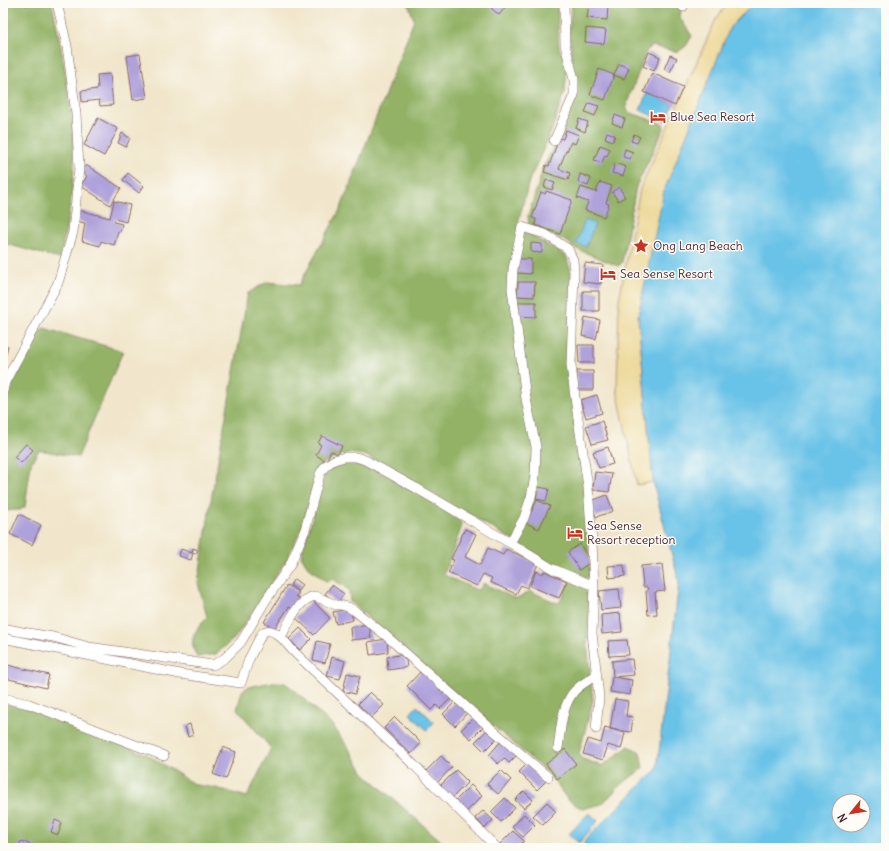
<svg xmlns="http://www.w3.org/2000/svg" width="889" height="851" font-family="Delius,sans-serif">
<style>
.forest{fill:#93b266;stroke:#6e6848}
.sand{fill:#eeda9e;stroke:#9c7c64}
.water{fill:#69c2e7;stroke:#5a7089;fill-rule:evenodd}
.building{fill:#afa1da}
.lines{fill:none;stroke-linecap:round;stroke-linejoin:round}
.street-casing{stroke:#846563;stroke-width:10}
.street{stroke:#fff;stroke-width:9}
.labels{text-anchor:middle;stroke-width:3;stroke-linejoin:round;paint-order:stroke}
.poi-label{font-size:12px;fill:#4a1f2b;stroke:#fdfcf7;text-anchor:start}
</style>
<rect width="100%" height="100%" fill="#fdfcf7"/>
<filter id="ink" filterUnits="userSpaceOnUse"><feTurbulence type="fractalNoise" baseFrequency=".025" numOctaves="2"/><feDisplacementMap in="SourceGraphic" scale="8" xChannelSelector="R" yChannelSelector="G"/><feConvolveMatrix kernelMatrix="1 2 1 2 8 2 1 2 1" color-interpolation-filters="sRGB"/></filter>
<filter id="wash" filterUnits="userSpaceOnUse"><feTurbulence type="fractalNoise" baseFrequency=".012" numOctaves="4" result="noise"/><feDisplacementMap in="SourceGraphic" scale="16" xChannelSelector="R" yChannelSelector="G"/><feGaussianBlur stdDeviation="0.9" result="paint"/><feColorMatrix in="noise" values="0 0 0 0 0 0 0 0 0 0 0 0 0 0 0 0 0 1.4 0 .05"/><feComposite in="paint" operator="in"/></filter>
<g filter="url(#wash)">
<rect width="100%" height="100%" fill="#f1e6cb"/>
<path class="forest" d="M3 3H52C62 51 72 101 74 151 75 187 67 224 60 259L3 243Z
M408 3H557L559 48 567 63 565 92 551 132 529 181 517 227 566 256 571 271 570 331 585 486 590 576 584 579 566 573 506 536 367 456C347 450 336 456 319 466L302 527 287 559 235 638 216 654 197 657C187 638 195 632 207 617L198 583 212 494 248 293 267 282 299 285 341 208 414 20Z
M572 3H682L680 18 692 36 686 46 678 52 652 46 647 50 626 106 628 112 663 124 664 128 636 187 622 263 618 266 572 247 570 243 529 225 528 216 544 166 565 123 575 83 569 32Z
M44 328 123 351 78 457 39 450 31 463 25 507 20 510 3 511V415L8 388 35 333Z
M354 461C392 475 427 499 460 521L462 526 444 574 446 576 477 590 480 589 483 583 514 598H519L530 591 557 603 560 602 568 583 573 582 588 587 590 594 587 642 593 700 579 754 581 758 602 766 629 746 640 752 643 768 622 784 602 804 582 809 567 799 550 775 350 602 349 590 333 579 327 582 308 567 301 556 325 475 337 463Z
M272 682 285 683 297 692 333 726 352 753 364 773 449 848H9L7 841 3 839V703L26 708 148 755 196 785 216 788 247 797 271 748 237 709 242 691 248 687Z"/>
<path class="sand" d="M728 3H754L730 27 638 316 653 482 637 485 617 390 619 300 640 189 716 19Z"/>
<path class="water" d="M754 3H886V848H582L586 839 657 769 679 582 653 482 638 316 664 191 730 27ZM839 801H863V825H839Z
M647 93 673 105 666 122 640 110Z
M585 220 595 224 586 247 576 243Z
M417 706 434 722 427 730 410 714Z
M589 813 598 821 579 843 569 834Z"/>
<g id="blocks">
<path class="building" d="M495 3H505L507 5 499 15 491 8Z
M589 3 608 5 607 20 587 18Z
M586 28 606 30 604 44 585 42Z
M649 52 660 57 654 71 643 66Z
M140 54 147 98 133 100 127 56Z
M670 55 677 58 670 72 664 69Z
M619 64 629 68 624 79 614 75Z
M599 69 614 75 605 100 590 95Z
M652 73 683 87 675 106 644 92Z
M110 74 113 105 100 106 99 100 82 102 81 91 98 89 97 75Z
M589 103 599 106 595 116 585 112Z
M615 115 625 119 622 127 612 123Z
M98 118 118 129 104 156 84 145Z
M579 119 588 122 585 132 576 128Z
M566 130 579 135 575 144 571 142 567 151H566L559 169 570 173 568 180 544 172 546 165 549 166 559 138 563 139Z
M607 132 615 135 613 141 605 138Z
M122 133 130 138 126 147 118 143Z
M634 134 640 137 637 143 631 141Z
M600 145 610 149 607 156 605 155 602 163 594 160Z
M625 149 633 152 630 159 623 157Z
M615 163 626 167 623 176 612 173Z
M86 165 121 188 110 205 81 186 87 176 81 172Z
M128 173 144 186 139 193 123 180Z
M580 174 591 178 588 186 578 182Z
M546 180 555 183 552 190 544 187Z
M600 182 612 186 606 203 609 204 604 217 585 210 588 202 577 198 581 187 596 192Z
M619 187 625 197 618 201 612 192Z
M546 191 572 200 560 234 535 225 536 219 532 218 541 192 545 194Z
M114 201 130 205 126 222 115 219 114 222 122 224 120 232 118 231 114 245 101 241 100 246 82 241 85 223 76 221 78 210 110 218Z
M531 243 542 244V253L531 252Z
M518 259H531V274L517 273Z
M585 263 603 265 601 284 583 282Z
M518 282H535L534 297 517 296Z
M583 291H599V311H583Z
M519 302H536V317L518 316Z
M585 317 600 320 596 339 582 336Z
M3 345 8 346 4 362H3Z
M578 345H594V363H579Z
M577 371H593V390H577Z
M597 395 602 413 586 418 580 400Z
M602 421 608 440 592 444 586 426Z
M322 436 342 446 338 454 331 451 326 461 316 455 321 445 318 443Z
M26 444 33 450 21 463 14 457Z
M608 447 613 464 599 468 593 452Z
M595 472 612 474 609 492 593 490Z
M538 487 549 489 546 501 536 499Z
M607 495 613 511 596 517 591 501Z
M537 500 550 506 539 529 526 523Z
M19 514 41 525 32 545 10 534Z
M465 529 476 534 465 557 480 565 488 548 503 555 506 549 538 564 527 588 521 585 516 594 490 582 492 578 483 574 477 586 448 573 454 560 451 559Z
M580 544 591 562 579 570 568 552Z
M193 548 198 550 196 554 193 553 191 560 179 556 181 549 192 553Z
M662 564 665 591 655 592 657 614 648 615 646 591 648 590 647 587H643L641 566Z
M624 565 625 576 609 578 608 566Z
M536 571 543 574 544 571 567 581 559 598 530 586Z
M294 579 302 585 298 591 290 585Z
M287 585 299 593 296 596 300 599 293 609 289 607 274 629 264 622Z
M332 585 344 594 337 603 325 594Z
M619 589 621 608 601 610 599 591Z
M312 600 330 618 314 635 295 617Z
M350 609 353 620 336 624 333 612Z
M620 613 622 632 602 634 601 615Z
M369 624 371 638 351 640 350 627Z
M300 628 311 639 300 650 289 639Z
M387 639 388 652 370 655 368 642Z
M627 640 629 655 609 656 608 641Z
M317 641 330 644 325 663 313 660Z
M405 654 407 667 388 670 387 657Z
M332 657 345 661 340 679 327 676Z
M632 659 634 675 613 677 612 661Z
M3 664 49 675 46 688 5 678 3 684Z
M422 670 451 698 440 709 436 705 431 710 407 686Z
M347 673 360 676 355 694 343 691Z
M612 677 632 680 630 695 610 692Z
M370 692 384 705 371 718 358 704Z
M615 699 628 701 626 716 633 717 631 732 610 729Z
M456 701 468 712 455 726 443 714Z
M395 717 421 743 411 754 384 728Z
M474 717 484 726 471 739 461 730Z
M190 724 193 735 188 737 185 726Z
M605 727 625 733 621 749 608 745 603 760 583 754 588 739 601 743Z
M487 730 496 739 484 751 475 742Z
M502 740 517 755 509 763 504 758 498 764 489 755Z
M223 747 236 752 226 779 213 774Z
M565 749 576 764 557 779 546 764Z
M441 756 452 767 437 783 425 772Z
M529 762 547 780 537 790 519 772Z
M456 770 468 782 452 798 440 786Z
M501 770 511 780 498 794 487 784Z
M471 785 482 796 466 812 455 801Z
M524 791 533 800 524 808 515 800Z
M505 798 515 808 501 822 491 812Z
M547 802 556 812 543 825 533 816Z
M483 811 493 820 485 828 475 818Z
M524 814 535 825 523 837 512 827Z
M55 820 62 823 58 835 51 832Z
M513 831 524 841 517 848H504L500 844Z
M21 841 41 848H18Z"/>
</g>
</g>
<g filter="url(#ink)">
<use href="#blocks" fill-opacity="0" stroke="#846563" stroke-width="1"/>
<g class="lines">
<defs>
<path id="street" d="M683 7 684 3
M554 141 574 95V79L565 45 564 3
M3 391 5 382 58 283 73 232 79 168 76 114 67 46 57 3
M510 543 553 569 594 586 592 633 599 697 596 729
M3 628 22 632 53 637 89 647 213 665 225 658 241 642 266 600 290 565 305 530 320 474 325 466 334 460 345 457H356L365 460 416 488 510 543 524 518 531 497 535 476 536 447 526 399 512 289 513 269 522 227 545 234 568 249 573 260 574 272 571 365 576 405 588 487 592 542 594 586
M281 637C289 623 297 600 315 596L336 605H340L348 607 355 611 384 634 487 725 548 777
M3 638 180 674 241 683 249 659 261 635C270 621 287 644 293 651L414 765 497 848
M3 698 29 704 164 756
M558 748C561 730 561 710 572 694 577 686 588 681 596 675"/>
</defs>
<use href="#street" class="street-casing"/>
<use href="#street" class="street"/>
</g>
</g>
<defs>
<symbol id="hotel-bare" viewBox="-9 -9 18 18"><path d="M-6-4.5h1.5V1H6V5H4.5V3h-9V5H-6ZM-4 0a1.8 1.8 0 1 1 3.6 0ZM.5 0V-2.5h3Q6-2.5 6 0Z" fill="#c8321e" stroke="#fdfcf7" stroke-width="2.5" paint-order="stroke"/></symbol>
<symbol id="sight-bare" viewBox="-9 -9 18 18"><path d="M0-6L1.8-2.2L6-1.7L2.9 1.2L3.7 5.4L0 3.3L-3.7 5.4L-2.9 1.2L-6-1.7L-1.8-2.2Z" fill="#c8321e" stroke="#fdfcf7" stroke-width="2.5" paint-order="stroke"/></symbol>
</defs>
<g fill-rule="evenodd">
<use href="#hotel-bare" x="647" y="106" width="22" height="22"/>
<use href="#sight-bare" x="630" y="235" width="22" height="22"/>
<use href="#hotel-bare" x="597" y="263" width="22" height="22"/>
<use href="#hotel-bare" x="564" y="522" width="22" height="22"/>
</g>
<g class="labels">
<g class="poi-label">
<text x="670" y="121">Blue Sea Resort</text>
<text x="653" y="250">Ong Lang Beach</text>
<text x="620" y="278">Sea Sense Resort</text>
<text x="587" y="530">Sea Sense<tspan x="587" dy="14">Resort reception</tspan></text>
</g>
</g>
<rect width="889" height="851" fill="none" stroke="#fdfcf7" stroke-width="16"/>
<g transform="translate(851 813) rotate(240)"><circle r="19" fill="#fdfcf7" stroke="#b5a4a5"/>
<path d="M0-3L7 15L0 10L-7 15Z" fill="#c8321e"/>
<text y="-6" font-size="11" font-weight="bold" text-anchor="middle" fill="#4a1f2b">N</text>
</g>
</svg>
